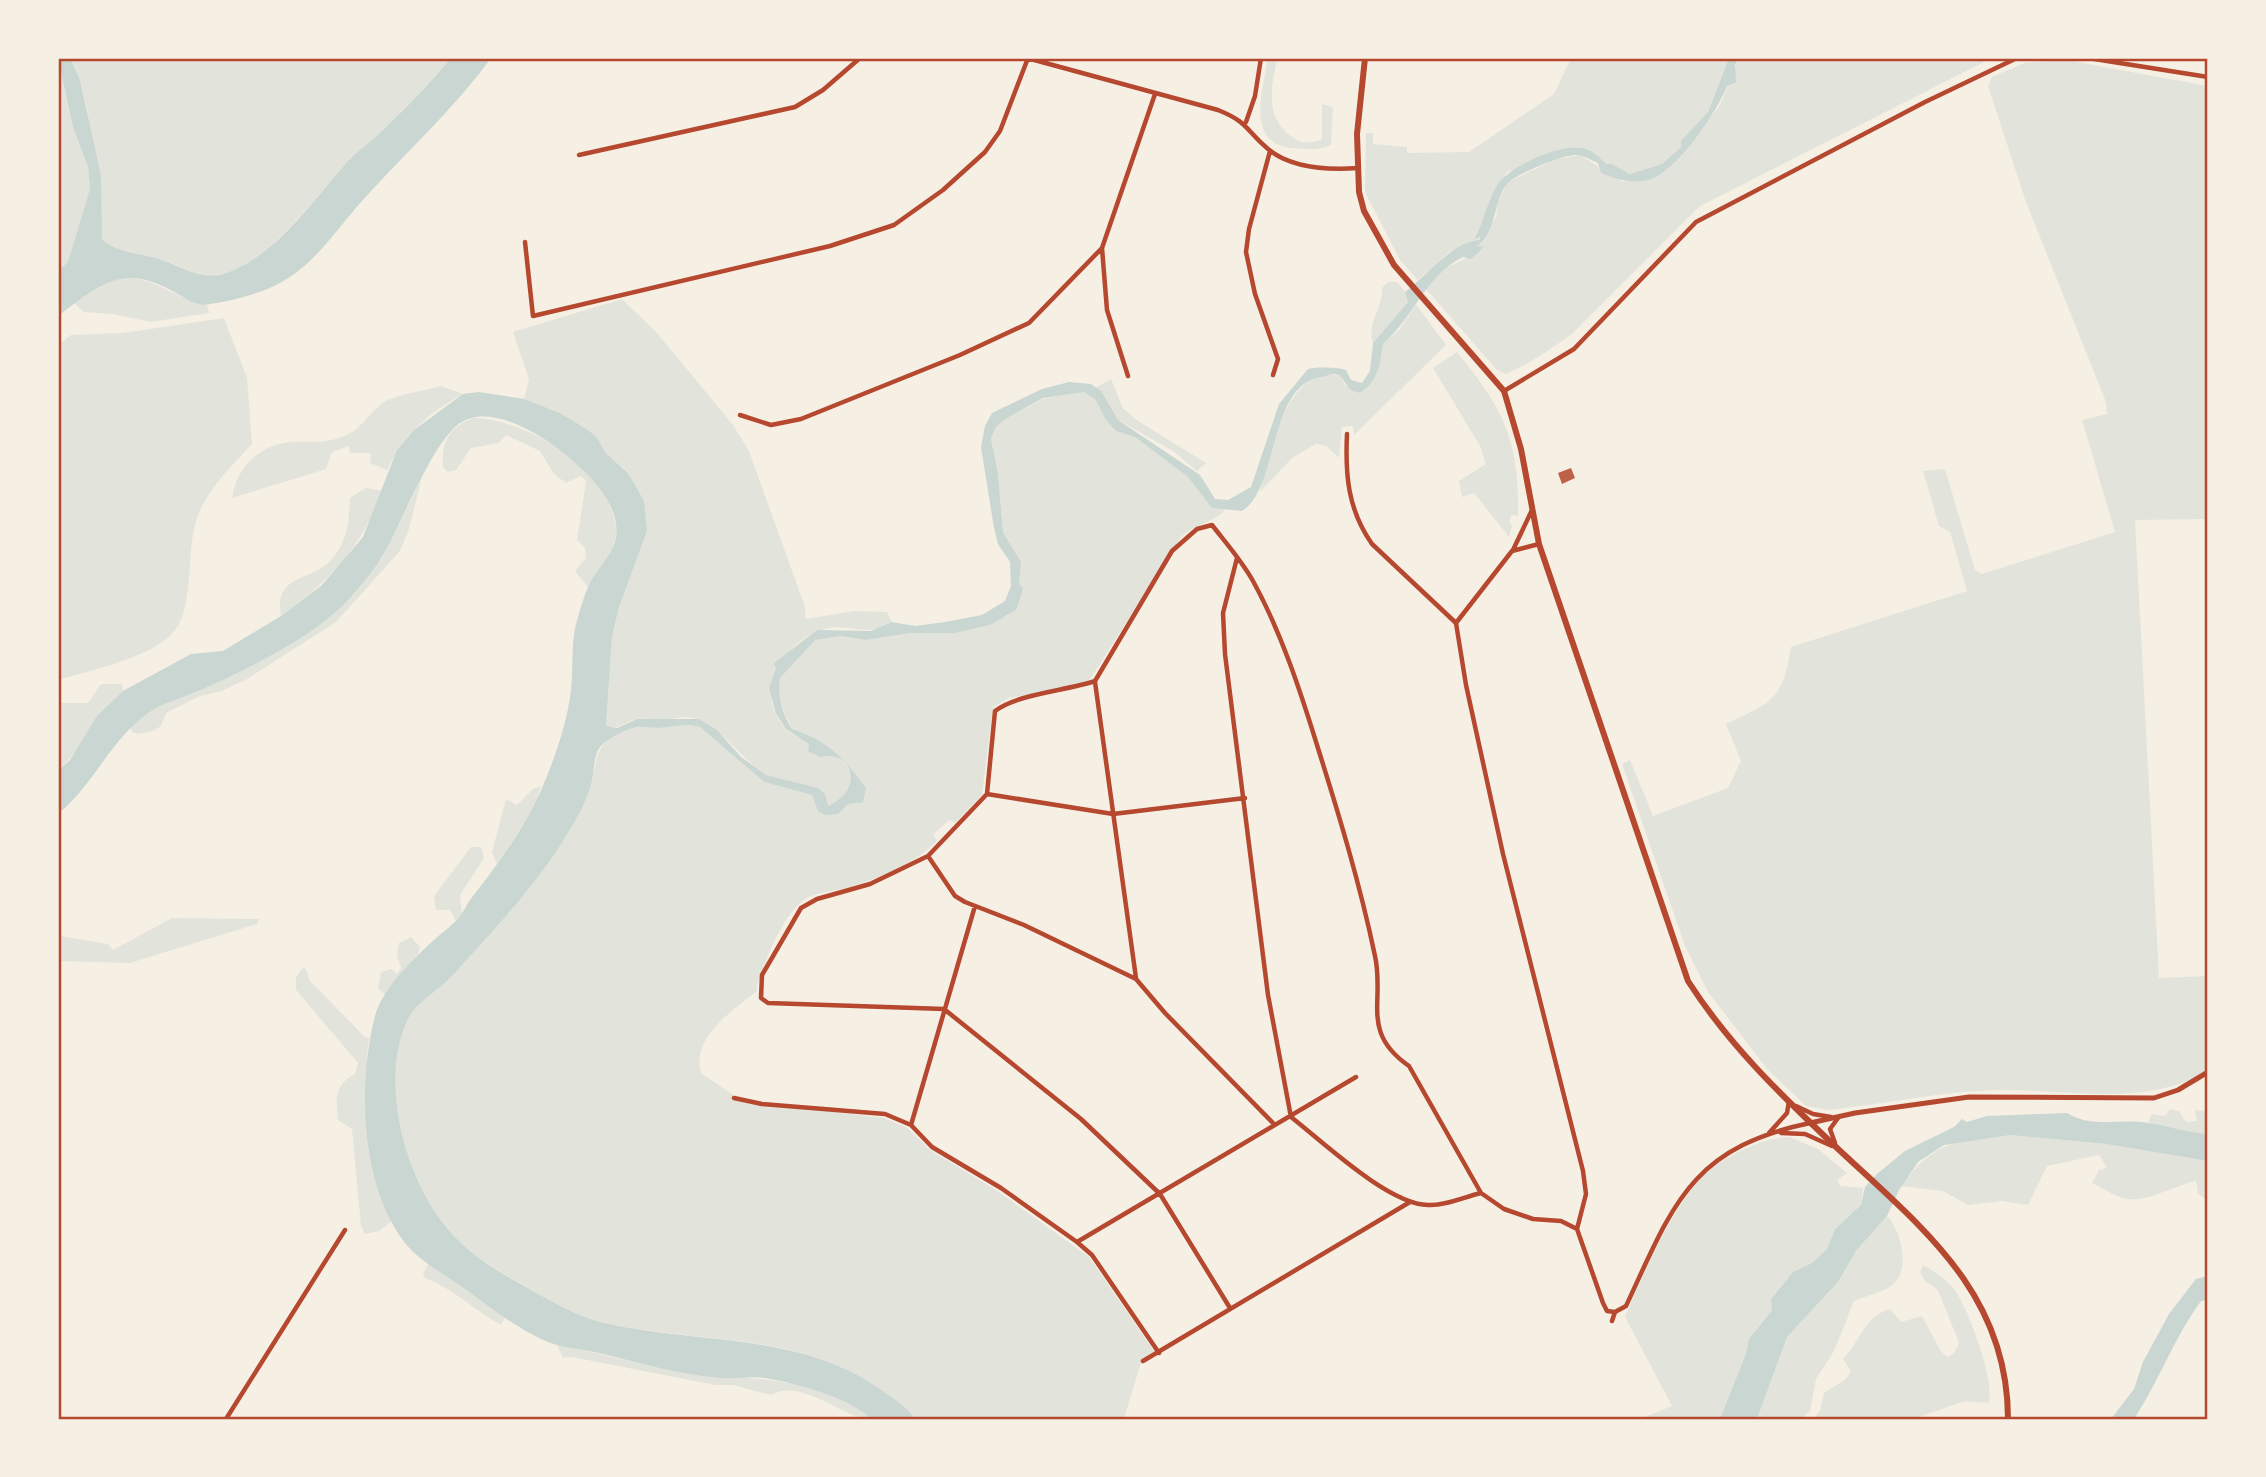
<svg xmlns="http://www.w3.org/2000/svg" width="2266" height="1477" font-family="Helvetica,sans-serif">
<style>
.green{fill:#e2e4dc}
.water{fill:#c9d6d2}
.building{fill:#bf614a}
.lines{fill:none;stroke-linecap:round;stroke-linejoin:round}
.minor{stroke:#b5482f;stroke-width:4.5}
.tertiary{stroke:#b5482f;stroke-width:5}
.secondary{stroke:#b5482f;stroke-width:6}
.neatline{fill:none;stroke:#b5482f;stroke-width:2.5}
</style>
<rect width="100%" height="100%" fill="#f6efe4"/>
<path class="green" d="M70 58H451C429 83 406 108 382 131 372 141 360 149 350 159 318 193 269 265 221 274 197 279 177 263 156 258 138 253 114 252 102 239L87 109 80 80Z
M1268 58H1277C1272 86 1265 111 1286 132 1298 143 1307 145 1322 139V104L1333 107 1331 145C1317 151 1308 149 1293 148 1244 144 1263 90 1268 58Z
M1571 58H1729L1708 112 1682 141 1681 147 1662 164 1630 174 1612 164H1606L1588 149 1507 172 1474 238 1480 237V240L1450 251 1418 280 1400 260 1365 192 1366 133H1373V144L1407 147V153L1469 152 1554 94Z
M1739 58H1992L1700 206 1572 334C1551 349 1529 364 1506 374L1497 370 1426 289C1438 264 1466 263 1483 248L1477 246 1496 217 1498 202 1508 182 1554 160 1580 155 1623 182 1678 158 1720 105Z
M58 59 73 127 88 167 90 190 68 262 58 271Z
M2066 60 2208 86V519L2135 520 2159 978 2208 976V1072C2133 1111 2057 1085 1977 1091 1928 1094 1878 1105 1829 1110L1806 1106 1768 1070 1708 992 1685 946 1622 764 1630 760 1653 816 1728 788 1741 761 1726 724C1772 702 1783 700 1791 647L1967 591 1950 532 1939 526 1923 471 1945 469 1975 570 1982 574 2115 532 2082 420 2107 414 2106 402 2026 202 1988 86 1992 77 2024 63Z
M118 277C158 277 172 298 207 305L209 313 150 322 113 314 84 312 74 303 102 283Z
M1388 282H1397L1405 292 1408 302 1373 343C1366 323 1384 307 1382 288Z
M622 299 657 333 733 425 749 451 805 607 806 619 854 611 887 612 892 622C870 639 847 622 824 629 782 642 751 694 787 730 793 736 803 738 810 744L808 747C817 751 832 753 840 759 862 776 848 797 828 806 803 774 789 791 759 770 737 754 715 718 685 717 678 717 671 720 663 720 655 721 645 717 636 719 624 722 619 730 606 726L612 637 619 607 647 531 629 473 605 452 596 436 560 413 524 399 529 379 513 332Z
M1416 304 1446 345 1354 435 1353 426 1342 427 1339 458 1326 446 1316 444 1292 458 1260 492C1268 455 1288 361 1341 376L1345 385 1360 393C1379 381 1380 364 1383 344L1400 329Z
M224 318 247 378 252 444C231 467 206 490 196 521 186 553 195 612 171 635 146 659 91 670 58 680V345L71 335 123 333Z
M1457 352C1503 408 1520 441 1518 516L1512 515 1509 522 1512 525 1509 537 1474 493 1462 497 1459 481 1486 464 1480 446 1433 368Z
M1111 379 1123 408 1135 419 1206 463 1197 471 1173 451 1118 420 1095 388Z
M441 386 463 394C427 414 406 433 387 470L370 463 371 453H350L349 446 332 452 326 469 232 498C235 473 253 451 279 444 304 438 326 448 352 432 364 425 373 407 388 400 404 393 424 391 441 386Z
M1084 391 1095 399 1106 420 1116 431 1135 437 1188 477 1212 507 1225 510C1212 524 1194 524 1181 537L1087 684 1009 698 993 707 982 795 955 823 949 820 933 835 937 841C914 864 877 879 846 888 832 892 811 892 800 903 779 923 767 958 757 985V991C732 1012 692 1035 701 1073L742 1101 884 1118 906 1127 930 1150 996 1190 1089 1257 1154 1351 1142 1359 1124 1419H915C907 1407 896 1400 884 1392 803 1331 699 1344 604 1323 575 1316 544 1297 518 1282 462 1252 432 1221 410 1161 395 1119 388 1063 407 1021 414 1004 436 992 449 979 492 931 531 882 567 829 575 818 583 807 588 793 600 760 590 738 636 727 643 726 651 728 659 728 674 727 686 723 700 727L764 782 812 795 818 811 841 809 866 788C844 758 829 741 792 729L783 710 777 686 781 676 814 640 841 636 866 640 910 633H955L990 625 999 617 1008 616 1019 583 1021 562 1003 532 998 473 991 439 996 427 1004 420 1043 399Z
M473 418C526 418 613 471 616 530 617 551 598 571 588 587L575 571 586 558 585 548 577 540 586 481 581 476 566 483 554 474 540 451 506 435 499 443 471 448 456 470 448 472 443 467C441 442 449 427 473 418Z
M422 477 409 529 400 551 336 622 247 679 222 691 200 696 166 713 161 726 153 731 138 734 132 732 130 726 160 705 195 693 279 649 345 603 383 557Z
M366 488 383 491C358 552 333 577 281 616 273 574 311 582 331 560 348 541 349 522 350 498Z
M101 684H122L123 691C96 714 83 748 58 771V703H88Z
M541 786 534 806 498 866 492 852 506 799 517 805 533 789Z
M471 847H481L484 858 460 895 462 915 456 921 450 910H436L434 896Z
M172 918 259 919 257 924 130 963 58 961 60 936 108 944 113 950Z
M411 937 420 947 418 954 385 995 378 988 381 972 391 969 397 974 401 968 397 956 399 943Z
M302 968 306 969 310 981 365 1037 370 1038C366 1046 368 1055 367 1065 362 1121 372 1169 392 1221L379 1231 365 1234 361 1226 352 1129 338 1120C336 1099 334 1085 355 1074L358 1063 296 990V978Z
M2170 1109 2179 1111 2186 1122 2197 1121 2195 1110 2208 1111V1134L2184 1133 2148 1123 2152 1114 2165 1116Z
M2010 1135 2106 1144 2208 1161V1200L2198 1194 2196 1181C2175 1185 2149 1202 2128 1199 2116 1198 2103 1188 2092 1183L2099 1170 2107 1168 2099 1155 2047 1166 2028 1205 2002 1201 1968 1205 1943 1191 1901 1186C1932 1143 1959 1138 2010 1135Z
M1790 1137 1818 1149 1847 1173 1837 1180 1840 1186 1863 1188 1861 1205 1835 1229 1827 1249 1812 1263 1793 1272 1771 1299 1772 1310 1755 1331 1747 1346V1354L1720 1419H1640L1672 1406 1625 1317C1640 1280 1675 1203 1703 1176 1723 1157 1763 1137 1790 1137Z
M1887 1216C1901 1230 1912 1271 1891 1286 1881 1293 1865 1296 1854 1301L1834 1351 1816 1379 1810 1411 1801 1419H1757L1787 1337 1838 1282 1856 1251Z
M428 1264 505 1317 501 1325C474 1310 454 1289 425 1278L423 1274Z
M1923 1265C1934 1271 1946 1279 1954 1289 1967 1306 1997 1384 1988 1403L1965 1401 1913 1419H1813L1820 1411 1824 1393 1846 1379 1851 1371 1843 1359C1861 1341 1864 1316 1890 1309L1901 1322 1922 1316 1940 1350 1947 1357 1954 1353 1959 1343 1938 1290 1924 1280 1920 1272Z
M557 1344C594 1352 630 1362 667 1369 731 1381 821 1372 872 1419 841 1419 804 1377 771 1395L733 1385H715L572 1357 563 1358Z"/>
<path class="water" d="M58 58H70L80 80 101 176 102 239C114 252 138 253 156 258 178 264 201 282 226 273 277 256 315 197 350 159 360 149 372 141 382 131 406 108 430 83 451 58H491C453 110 406 152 363 200 339 226 320 257 290 277 268 292 236 300 210 304 197 307 187 299 176 293 122 262 101 284 58 316V271L68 262 90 189 88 167 73 127Z
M1729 58H1739L1735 65 1736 82 1727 86C1717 112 1676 173 1648 180 1631 184 1617 179 1601 173L1598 163C1591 160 1585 156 1577 155 1565 154 1515 174 1507 184 1492 203 1498 230 1477 246L1484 247 1471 259 1463 257C1425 276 1414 317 1383 344 1380 364 1379 381 1360 393L1351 390C1347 387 1345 381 1341 377 1335 371 1328 376 1321 377 1268 385 1279 488 1242 511L1212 508 1188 477 1135 437 1116 431 1106 420 1095 399 1084 392 1043 398 1004 420 996 427 991 439 998 473 1003 532 1021 562 1019 583 1023 589 1016 610 990 625 955 633H910L866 640 841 636 815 640 780 678C777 694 782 714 792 729 829 741 844 758 866 788L863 802 848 804 838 814 825 815 818 811 812 795 764 782 700 727C686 723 674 727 659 728 651 728 643 726 636 727 624 730 600 741 597 753 593 763 594 777 590 788 585 804 575 822 566 836 534 888 490 934 449 979 436 992 414 1004 407 1021 388 1062 395 1120 410 1161 432 1221 462 1252 517 1282 544 1297 575 1316 604 1323 698 1345 803 1331 884 1392 896 1400 907 1407 915 1419H872C846 1396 799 1384 765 1378 751 1376 737 1379 723 1378 681 1375 640 1363 599 1353 583 1349 563 1348 548 1342 516 1329 487 1304 459 1285 439 1271 416 1259 402 1239 360 1180 358 1082 375 1016 384 982 430 943 455 922 463 915 466 904 473 896 495 868 515 841 532 809 549 776 567 727 571 690 574 665 570 641 578 617 581 607 584 596 588 587 595 571 610 558 615 542 625 504 583 468 557 448 534 431 489 404 460 423 434 440 402 521 386 550 377 567 361 585 348 600 313 638 243 671 196 692 183 698 169 701 156 708 112 734 97 782 58 814V771L70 760 97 716 123 691 191 654 223 651 281 616 322 585 363 537 397 450 414 430 463 394 479 392 524 399 560 413 583 427 596 436 605 452 628 473 644 501 647 531 619 607 612 637 606 726 617 728 637 719H699L717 730 741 757 766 775 818 788 825 794 828 806C866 789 852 749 820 757L808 751 809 744 786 729 776 714 769 688 776 669 774 663 817 630 871 631 892 622 915 626 945 622 982 615 1005 601 1011 586 1010 562 998 544 994 528 981 447 985 426 992 413 1042 389 1069 382 1091 384 1101 391 1118 420 1200 475 1215 499 1228 500 1251 487 1279 404 1308 369C1318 367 1336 367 1346 370L1351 380 1362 383 1370 371 1373 343 1408 302 1405 292C1429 274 1450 243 1480 240V237L1474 239C1484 222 1487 201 1498 184 1510 166 1567 139 1589 150 1595 153 1601 159 1606 164H1612L1630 174 1662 164 1681 147V141L1708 112Z
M2067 1113C2093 1129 2120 1118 2148 1123 2169 1126 2187 1133 2208 1134V1161L2106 1144 2010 1135 1944 1145 1918 1162 1899 1190 1887 1216 1856 1251 1838 1282 1787 1337 1757 1419H1720L1746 1354 1749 1339 1772 1310 1771 1299 1793 1272 1812 1263 1827 1249 1835 1229 1861 1205 1865 1187 1877 1174 1905 1151 1954 1127 1962 1119 1967 1122 1987 1116Z
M2208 1276V1300L2201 1301C2174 1338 2159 1381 2134 1419H2111L2134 1389 2143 1362 2169 1314 2196 1279Z"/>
<path class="building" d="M1571 468 1575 478 1562 484 1558 473Z"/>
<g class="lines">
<path class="minor" d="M1027 58 1218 110C1250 123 1245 130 1268 149 1292 169 1329 170 1358 168
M2088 58 2208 77
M1246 122 1255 96 1261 58
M1270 151 1249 229 1246 252 1255 294 1278 359 1273 375
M579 155 795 107 823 90 860 58
M525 242 533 316 830 246 894 225 943 190 985 152 1000 131 1028 58
M1102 248 1107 310 1128 376
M1504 391 1574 349 1696 222 1925 102 2017 58
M740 415 771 425 801 419 960 355 1029 323 1102 248 1155 94
M1347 434C1345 475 1348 510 1372 544L1456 623 1466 685 1503 854 1583 1171 1586 1194 1577 1229 1603 1303 1607 1311 1615 1312
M1513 550 1532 510
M1237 558 1223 613 1225 654 1268 995 1291 1117C1323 1142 1388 1204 1428 1205 1445 1206 1464 1197 1481 1193
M1456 623 1512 551 1539 544
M1095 682 1136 978
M987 794 1113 814 1245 798
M928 856 955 896 965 902 1024 925 1136 979 1165 1013 1274 1124
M734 1098 762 1104 885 1114 911 1125 932 1147 1001 1188 1077 1242 1356 1077
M1796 1106 1813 1114 1831 1117
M911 1125 975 906
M1769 1133 1787 1113 1789 1101
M1781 1133 1805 1134 1832 1146
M1835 1143 1830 1129 1838 1118
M1077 1242 1092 1255 1159 1353
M1230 1308 1160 1194 1081 1119 944 1009 768 1003 761 998 762 975 801 908 817 899 870 884 928 856 987 794 995 711C1017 694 1065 691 1095 681L1172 551 1197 529 1212 525C1226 543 1242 561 1253 581 1281 632 1300 690 1317 745 1339 815 1360 884 1375 956 1385 1001 1360 1032 1409 1066L1481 1193 1504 1209 1533 1219 1561 1221 1577 1229
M1612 1321 1615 1312 1626 1306C1673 1205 1690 1148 1810 1123
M1143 1361 1410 1202
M226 1419 345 1230"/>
<path class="tertiary" d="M1810 1123 1855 1113 1969 1097 2154 1098 2178 1090 2208 1072"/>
<path class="secondary" d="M1365 58 1357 134 1359 192 1364 211 1394 265 1504 391 1521 449 1539 544 1688 981C1729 1045 1781 1095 1836 1147 1920 1226 2008 1292 2008 1419"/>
</g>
<rect width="2266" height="1477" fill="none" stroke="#f6efe4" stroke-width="119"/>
<rect x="60" y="60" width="2146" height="1358" class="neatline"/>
</svg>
